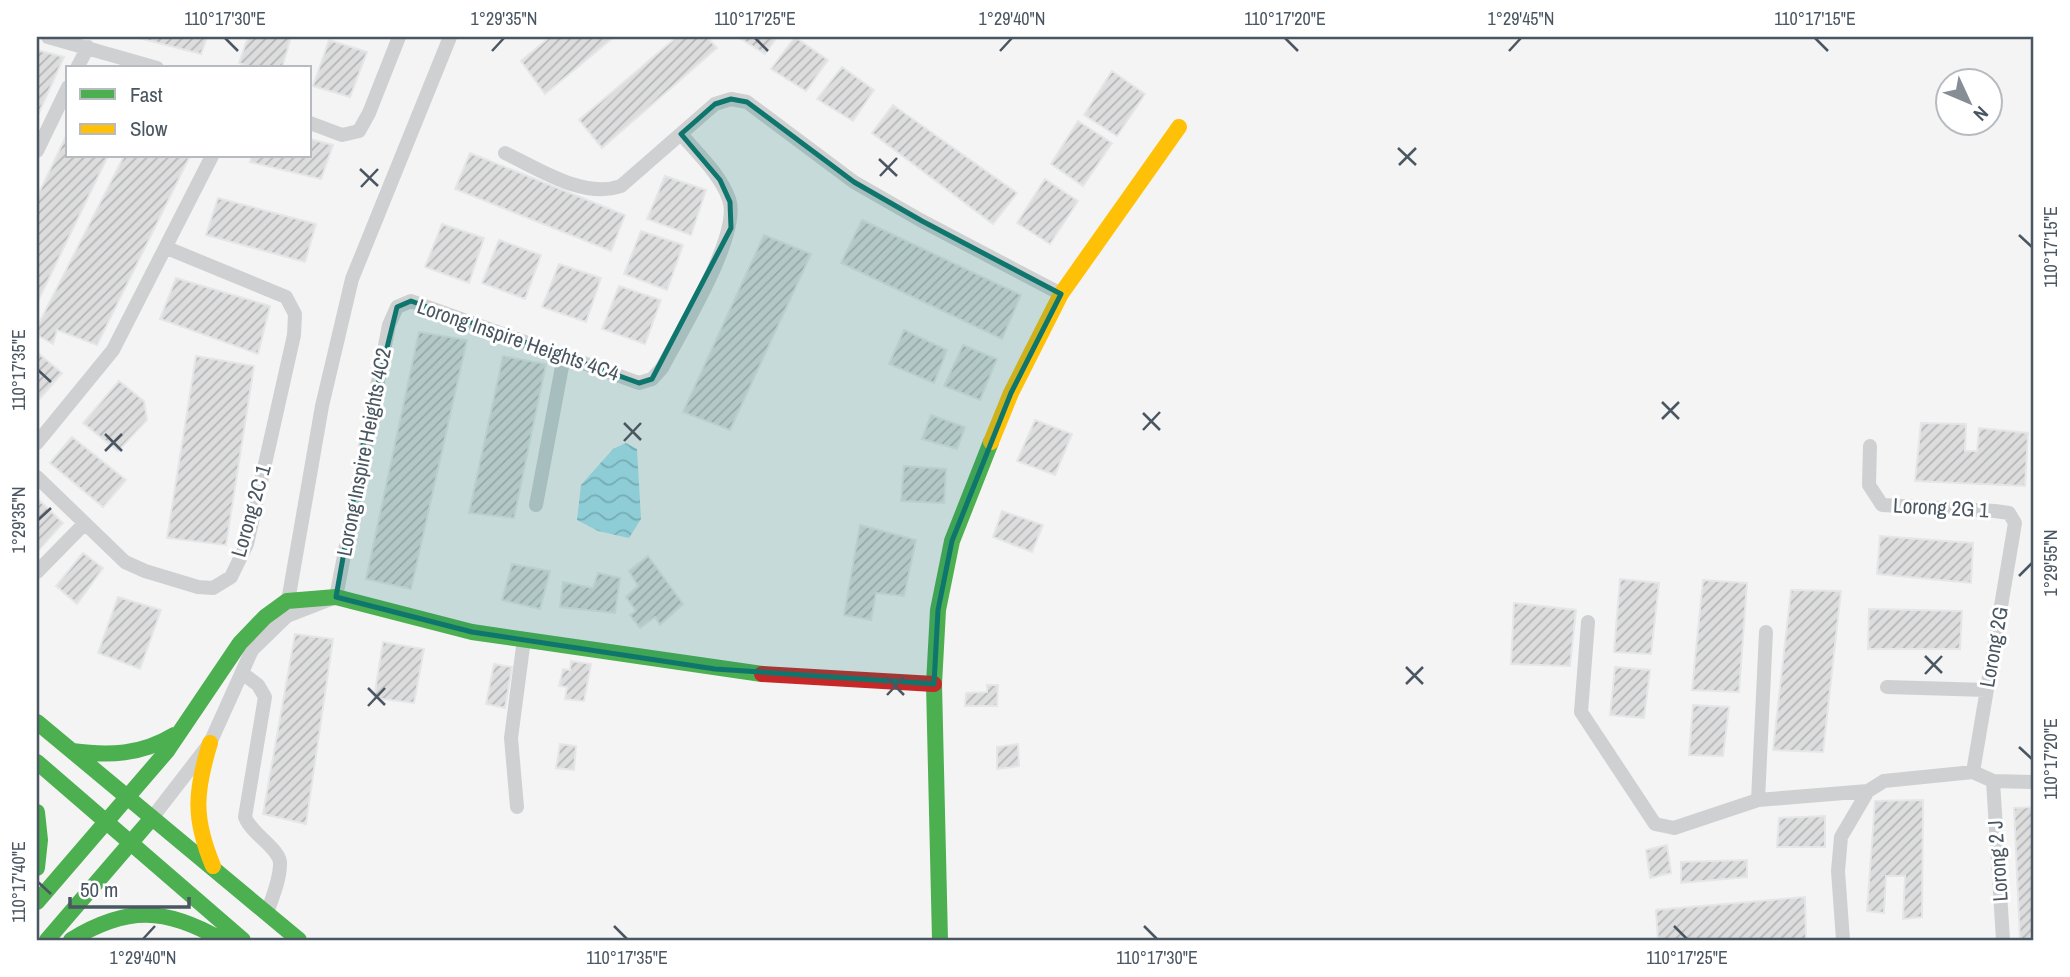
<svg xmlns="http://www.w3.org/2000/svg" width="2070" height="977" font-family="'Archivo Narrow',sans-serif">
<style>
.water{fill:url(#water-waves)}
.building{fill:url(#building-hatch);stroke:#e5e6e7;stroke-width:2}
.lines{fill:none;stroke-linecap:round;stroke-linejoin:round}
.street{stroke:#ced0d2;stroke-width:14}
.fast{stroke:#4caf50;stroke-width:16}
.slow{stroke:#ffc107;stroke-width:16}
.jam{stroke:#c62828;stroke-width:16}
.marked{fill:#0f766e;fill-opacity:0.2;stroke:#0f766e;stroke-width:5;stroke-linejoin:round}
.ticks{fill:none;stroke:#4a5661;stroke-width:2.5}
.labels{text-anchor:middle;stroke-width:6;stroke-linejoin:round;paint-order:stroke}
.street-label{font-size:21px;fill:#4a5661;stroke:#fff}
.neatline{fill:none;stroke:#4a5661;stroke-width:2.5}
.ticks-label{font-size:18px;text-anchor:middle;fill:#4a5661}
</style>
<defs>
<pattern id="water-waves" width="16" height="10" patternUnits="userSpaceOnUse" patternTransform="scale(1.75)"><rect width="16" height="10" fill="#aee2f0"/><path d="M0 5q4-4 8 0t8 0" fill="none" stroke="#90bac6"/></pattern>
<pattern id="building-hatch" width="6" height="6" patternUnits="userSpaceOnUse" patternTransform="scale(1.75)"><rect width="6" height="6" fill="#ddddde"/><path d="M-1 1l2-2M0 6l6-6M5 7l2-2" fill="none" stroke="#b5b6b7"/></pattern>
</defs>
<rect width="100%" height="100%" fill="#f4f4f4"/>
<path class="water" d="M626 443 637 449 641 519 629 538 598 531 577 520 581 485 613 449Z"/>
<path class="building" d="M135 37H207L201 54Z
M248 37H291L282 68H253L239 63Z
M550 37H614L545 94 521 61Z
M677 37H707L717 48 602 148 579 120Z
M738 37H777L765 54Z
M795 37 828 60 806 91 771 69Z
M329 40 367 52 350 97 313 86Z
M37 50 64 57 37 117Z
M842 67 874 90 853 121 817 99Z
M1112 71 1145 94 1117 136 1084 115Z
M893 105 1017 193 993 224 872 133Z
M1078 121 1112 143 1083 186 1051 164Z
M68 132V156H108L37 303V197Z
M310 139 333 145 321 179 250 162 252 156H310Z
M470 153 625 215 611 251 455 189Z
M124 156H190L97 345 57 330 53 344 37 335V327Z
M665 176 706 190 691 235 647 219Z
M1045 179 1078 201 1050 244 1017 223Z
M218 198 316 224 305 262 206 235Z
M862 220 1021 295 1002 339 841 263Z
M442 224 484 238 469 283 425 267Z
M641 231 683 245 667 290 624 274Z
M764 235 811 254 730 430 683 412Z
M499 240 541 255 525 299 482 283Z
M559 264 601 278 586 322 542 307Z
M176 278 270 306 258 354 160 319Z
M619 286 661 300 645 344 602 329Z
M904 330 947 350 934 383 889 364Z
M419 332 467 340 411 589 366 579Z
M963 345 997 359 980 400 944 386Z
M37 352 62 373 37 402Z
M196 356 254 366 226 545 167 538Z
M503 356 546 364 514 518 469 513Z
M119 381 144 401 147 420 118 451 83 423Z
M931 415 965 427 957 449 922 439Z
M1035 420 1072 434 1055 475 1017 461Z
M1921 423 1966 424 1965 451H1977L1979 428 2028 433 2025 486 1915 481Z
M72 437 126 480 103 507 50 463Z
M904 466 946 469 944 503 901 501Z
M37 498 63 523 37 552Z
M1002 511 1043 525 1032 552 993 537Z
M860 525 916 540 904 596 876 593 871 620 844 615Z
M1880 536 1973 543 1971 583 1877 574Z
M83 553 103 568 77 604 56 586Z
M648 556 683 604 660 625 655 617 640 628 630 615 636 611 626 597 638 586 629 571Z
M512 564 550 571 540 609 502 600Z
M598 573 620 578 615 613 560 607 563 582 593 588Z
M1620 579 1659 583 1651 654 1614 652Z
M1703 580 1747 583 1739 692 1692 690Z
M1791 590 1841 591 1823 752 1773 750Z
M118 597 161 610 140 669 98 653Z
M1514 603 1576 610 1570 666 1511 664Z
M1869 609 1962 611 1960 649H1868Z
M295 634 333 639 306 824 263 814Z
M383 642 424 649 414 703 374 698Z
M571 661 591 664 584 701 565 699 567 687 559 686 563 669 570 670Z
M494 664 512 667 505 708 486 704Z
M1615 667 1650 670 1644 718 1610 715Z
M987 685H998L997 706H965L966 693 987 692Z
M1693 705 1729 707 1723 756 1689 755Z
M560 744 576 746 574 770 556 768Z
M1018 744 1019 766 997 769V747Z
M1923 800 1922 917 1903 919 1905 876H1886L1884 913 1867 911 1875 801Z
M2033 807V940H2020L2014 808Z
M1825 816V847H1777L1779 818Z
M1667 845 1671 873 1650 878 1646 850Z
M1747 860V877L1681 883V862Z
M1805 897 1806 940H1658L1656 910Z"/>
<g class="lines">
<path class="street" d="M48 37 157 68
M77 68 88 47
M310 123 342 135 359 131 369 113 399 37
M37 151 68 87
M505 153C539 169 583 199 621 186L715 104 731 99 747 102 854 182 922 221 1061 294
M37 443 113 350 212 156
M1870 446 1869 485 1882 505 1995 511 2009 513 2015 523 1973 772
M37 477 125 562 145 571 198 587 213 588 231 577 247 544 294 335 295 314 286 297 167 248
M536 505 564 356
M37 572 85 523
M287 607 322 406 352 279 450 37
M1588 622 1581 712 1655 824 1674 828 1758 800 1868 791
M242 673 258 685 265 697 245 817C251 834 281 849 280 864 280 880 272 898 267 913
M1887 687 1986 690
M1993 781 2003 940
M1758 800 1766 632
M517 807 511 738 524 639
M152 818 210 743 252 650 287 616 336 597 389 325 397 307 411 301 639 383 652 379 662 368C680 333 742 234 729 199 720 174 698 154 681 134
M1843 940 1838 871 1841 837 1868 791 1884 781 1973 772 1993 781 2033 782"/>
<path class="fast" d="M37 722 299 940
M72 751C109 756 141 755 174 735
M37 762 243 940
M37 812 40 840 37 868
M37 902 167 751 240 643 265 617 287 601 336 597 472 632 762 674
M47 940 152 818
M71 940C127 906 165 907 222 940
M940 940 934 684 938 610 952 541 991 442"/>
<path class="slow" d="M991 442 1011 393 1061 294 1179 127
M210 743C195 792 193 818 213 866"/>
<path class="jam" d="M762 674 934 684"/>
</g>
<path class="marked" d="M731 99 747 102 854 182 922 221 1061 294 1011 393 952 541 938 610 934 684 715 669 472 632 336 597 363 445 397 307 411 301 639 383 652 379 731 228 730 202 720 180 681 134 715 104Z"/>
<path class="ticks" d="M225 38 238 51M755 38 768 51M1285 38 1298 51M1815 38 1828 51M492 51 504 38M1000 51 1012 38M1509 51 1521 38M1398 148 1416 165M879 159 897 176M1399 165 1416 148M360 169 378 186M880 176 897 158M361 187 378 169M2019 235 2032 247M38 370 51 382M1662 402 1679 419M1143 413 1160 430M1662 419 1679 402M624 423 641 440M1143 430 1160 412M105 434 122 451M624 441 641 423M105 451 122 434M38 520 51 508M2019 576 2032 563M1925 656 1942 673M1406 667 1423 684M1925 674 1942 656M887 678 904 695M1406 684 1423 667M368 688 385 705M887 695 904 677M368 706 385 688M2019 747 2032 759M38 882 51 894M614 926 627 939M1144 926 1157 939M1674 926 1687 939M143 939 155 926"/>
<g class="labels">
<g class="street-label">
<text transform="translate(518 340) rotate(19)" y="7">Lorong Inspire Heights 4C4</text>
<text transform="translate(364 452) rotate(-79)" y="7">Lorong Inspire Heights 4C2</text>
<text transform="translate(1941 508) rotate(3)" y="7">Lorong 2G 1</text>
<text transform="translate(251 511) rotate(-74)" y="7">Lorong 2C 1</text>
<text transform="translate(1994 647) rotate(-80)" y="7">Lorong 2G</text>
<text transform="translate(1998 861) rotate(-94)" y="7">Lorong 2 J</text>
</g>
</g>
<rect width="2070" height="977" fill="none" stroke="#ffffff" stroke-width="77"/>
<rect x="66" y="66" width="245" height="91" fill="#ffffff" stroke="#b7bbc0" stroke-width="2"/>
<rect x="80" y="89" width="35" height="10" fill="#4caf50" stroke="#b7bbc0" stroke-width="2"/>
<text x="130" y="102" font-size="21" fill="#4a5661">Fast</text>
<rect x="80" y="124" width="35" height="10" fill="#ffc107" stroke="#b7bbc0" stroke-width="2"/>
<text x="130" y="136" font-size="21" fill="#4a5661">Slow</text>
<g transform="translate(1969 102) rotate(134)"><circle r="33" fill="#ffffff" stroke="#b7bbc0" stroke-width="2"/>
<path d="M0-5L12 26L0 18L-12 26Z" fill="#868d94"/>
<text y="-10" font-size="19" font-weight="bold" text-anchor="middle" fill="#4a5661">N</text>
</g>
<path d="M70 897v10h119v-10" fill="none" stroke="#4a5661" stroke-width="3.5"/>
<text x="80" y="897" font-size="21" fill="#4a5661" stroke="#ffffff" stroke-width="5" paint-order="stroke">50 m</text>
<rect x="38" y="38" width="1994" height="901" class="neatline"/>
<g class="ticks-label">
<text x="225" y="25">110°17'30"E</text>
<text x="504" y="25">1°29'35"N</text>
<text x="755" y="25">110°17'25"E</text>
<text x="1012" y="25">1°29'40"N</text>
<text x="1285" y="25">110°17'20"E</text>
<text x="1521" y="25">1°29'45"N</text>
<text x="1815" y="25">110°17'15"E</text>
<text transform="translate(2051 247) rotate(-90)" y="6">110°17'15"E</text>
<text transform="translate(19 370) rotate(-90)" y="6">110°17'35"E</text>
<text transform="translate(19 520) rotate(-90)" y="6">1°29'35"N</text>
<text transform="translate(2051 563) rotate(-90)" y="6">1°29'55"N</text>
<text transform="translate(2051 759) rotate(-90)" y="6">110°17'20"E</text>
<text transform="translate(19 882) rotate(-90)" y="6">110°17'40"E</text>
<text x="143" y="964">1°29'40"N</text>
<text x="627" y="964">110°17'35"E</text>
<text x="1157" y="964">110°17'30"E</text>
<text x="1687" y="964">110°17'25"E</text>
</g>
</svg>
